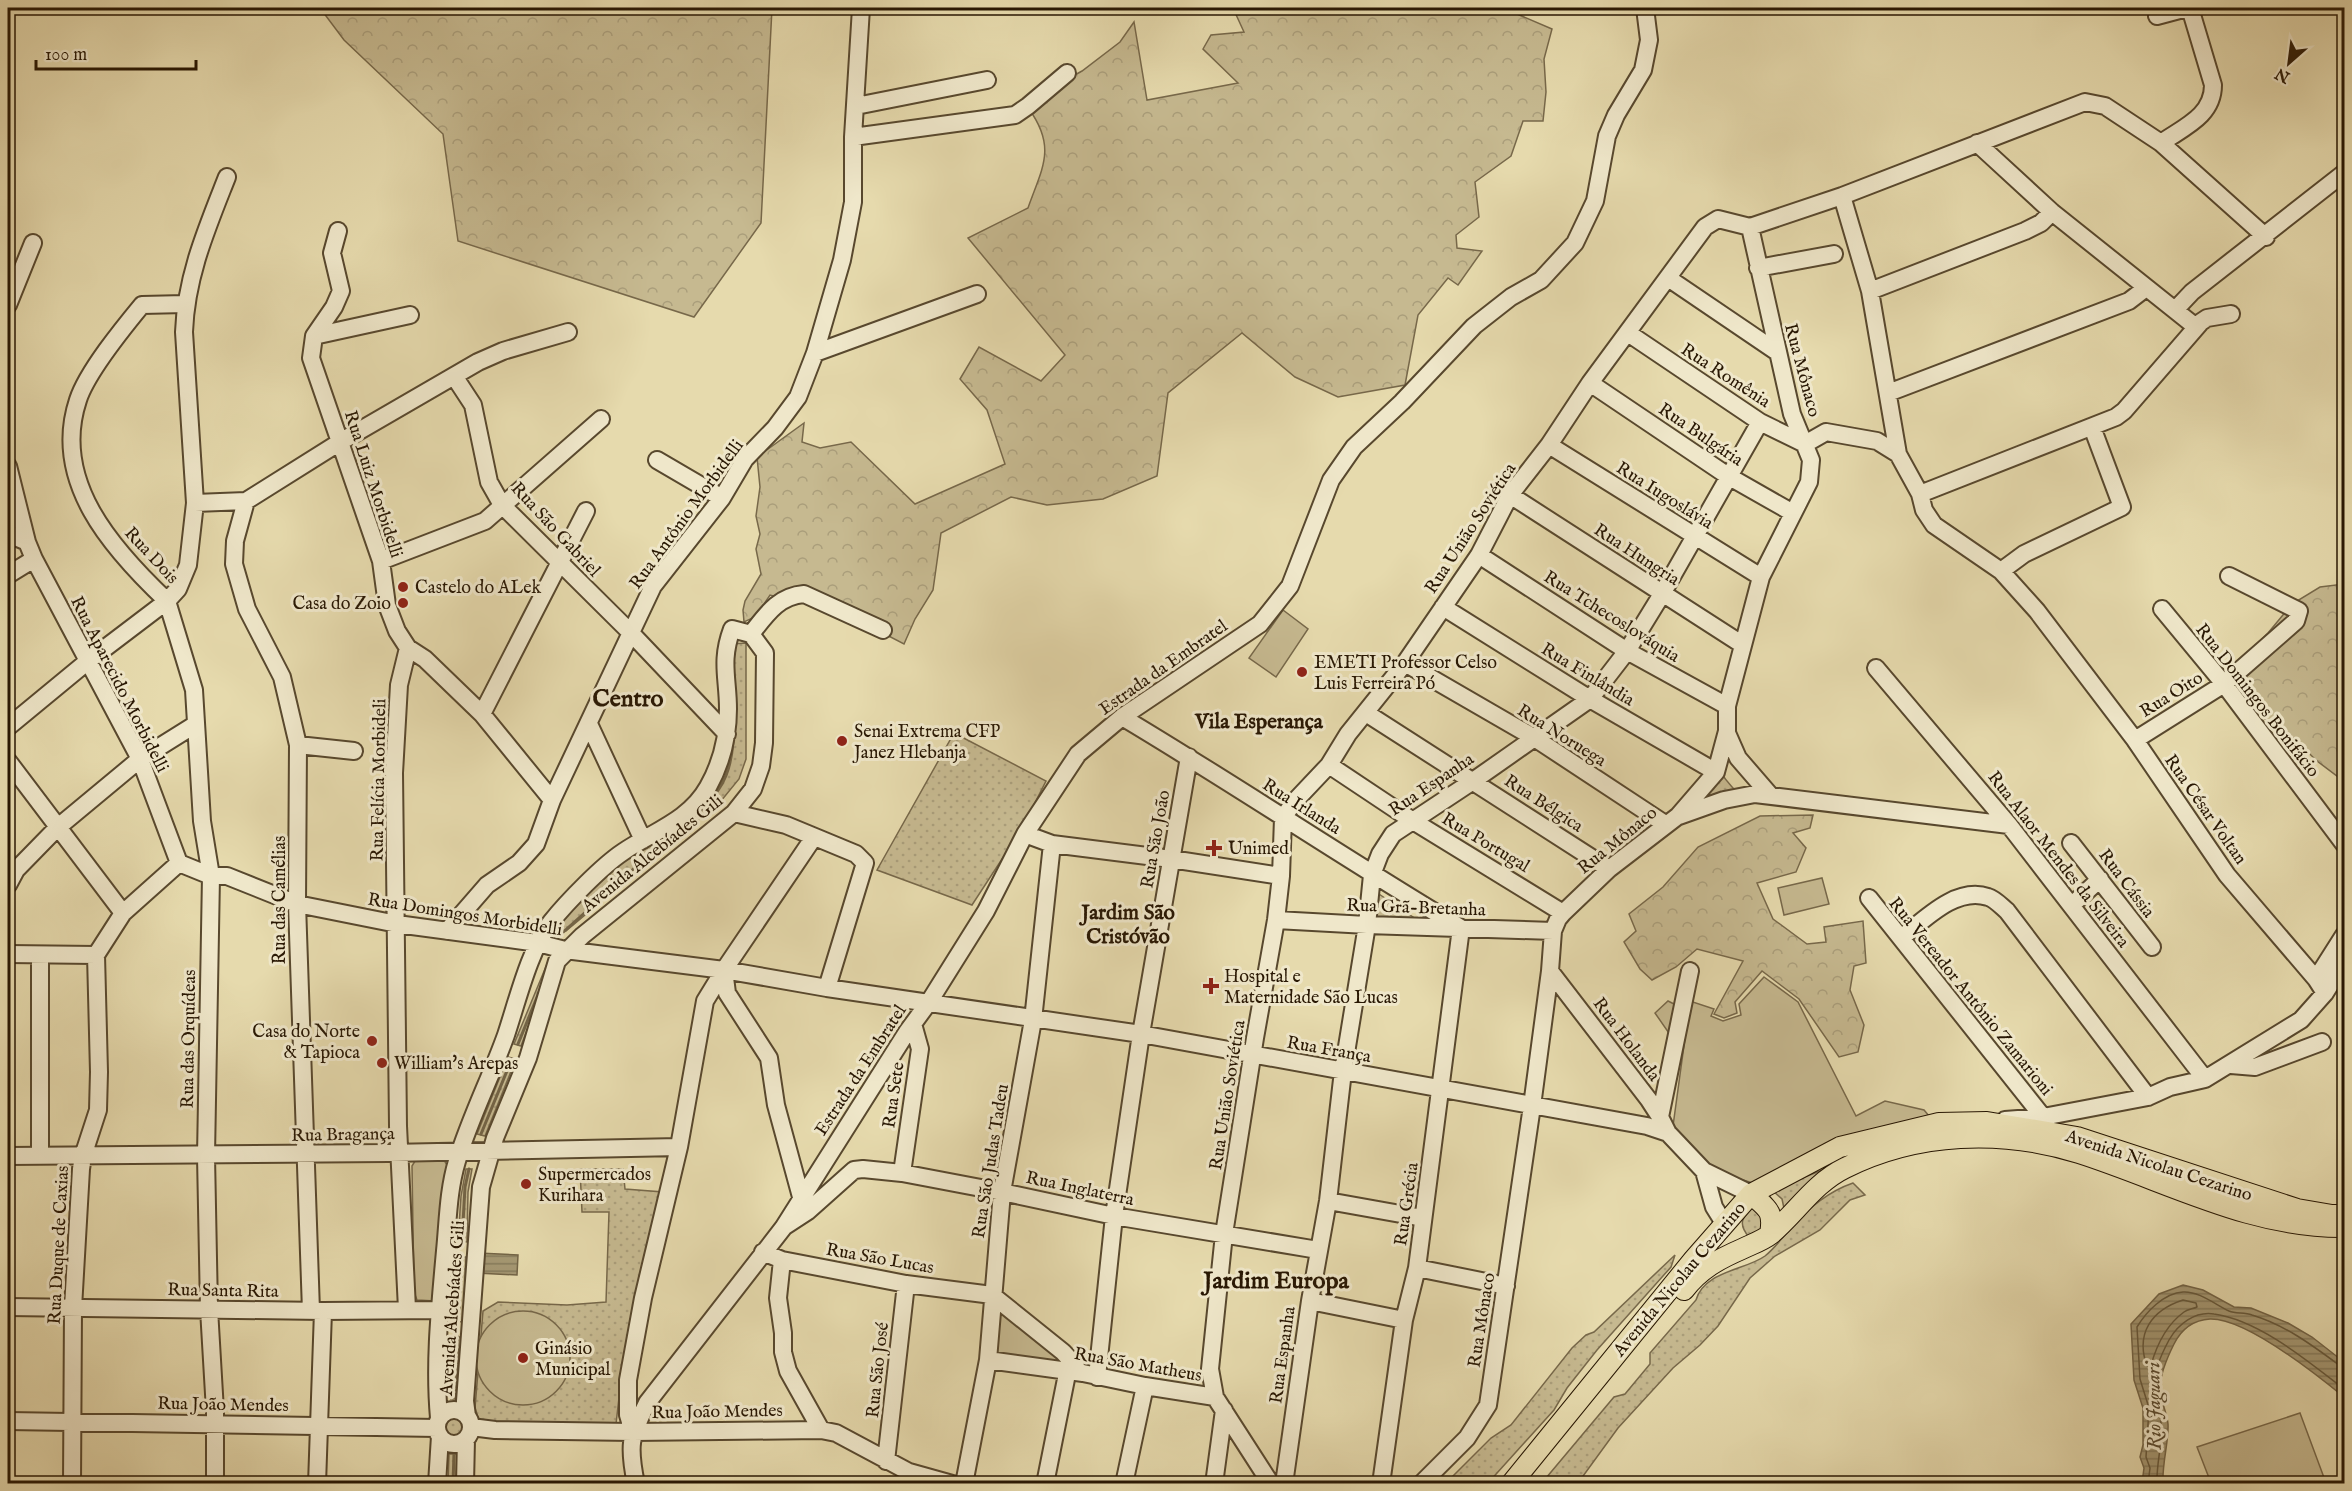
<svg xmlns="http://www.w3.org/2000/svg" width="2352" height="1491" font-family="'IM FELL English',serif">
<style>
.grass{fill:url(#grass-dots);stroke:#77684a;stroke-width:1.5}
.forest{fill:url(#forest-crowns);stroke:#77684a;stroke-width:1.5}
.park{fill:#c6b990;stroke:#77684a;stroke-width:1.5}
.water{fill:url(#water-rules);stroke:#736446;stroke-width:1.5}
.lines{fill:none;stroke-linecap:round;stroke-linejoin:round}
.shore{stroke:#66583b;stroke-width:1.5}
.stream{stroke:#736446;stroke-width:3}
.minor-casing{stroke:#58482e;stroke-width:20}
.major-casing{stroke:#281703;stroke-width:22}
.minor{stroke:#efe7ca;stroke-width:16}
.major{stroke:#e6daad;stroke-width:20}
.poi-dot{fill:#8f2418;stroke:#efe7ca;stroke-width:2}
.labels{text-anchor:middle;stroke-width:6;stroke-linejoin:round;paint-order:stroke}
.street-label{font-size:18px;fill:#281703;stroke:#efe7ca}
.poi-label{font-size:18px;fill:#281703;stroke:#efe7ca;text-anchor:start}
.water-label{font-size:20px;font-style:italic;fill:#5a4b30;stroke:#efe7ca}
.quarter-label{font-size:21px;font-weight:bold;fill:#281703;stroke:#efe7ca}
.district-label{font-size:24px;font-weight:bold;fill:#281703;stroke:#efe7ca}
</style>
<defs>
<pattern id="grass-dots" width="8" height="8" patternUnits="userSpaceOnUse" patternTransform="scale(1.5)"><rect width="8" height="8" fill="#c6b990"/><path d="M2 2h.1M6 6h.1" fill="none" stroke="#aa9e7b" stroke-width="1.8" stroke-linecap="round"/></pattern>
<pattern id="forest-crowns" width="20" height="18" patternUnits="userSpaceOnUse" patternTransform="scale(1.5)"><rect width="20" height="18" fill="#c6b990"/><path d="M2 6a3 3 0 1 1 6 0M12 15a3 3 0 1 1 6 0" fill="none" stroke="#aa9e7b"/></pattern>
<pattern id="water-rules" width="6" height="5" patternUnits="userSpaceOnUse" patternTransform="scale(1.5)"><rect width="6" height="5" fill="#a59873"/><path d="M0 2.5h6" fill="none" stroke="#867b5c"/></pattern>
</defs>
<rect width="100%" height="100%" fill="#e6daad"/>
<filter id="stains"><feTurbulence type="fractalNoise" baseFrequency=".00333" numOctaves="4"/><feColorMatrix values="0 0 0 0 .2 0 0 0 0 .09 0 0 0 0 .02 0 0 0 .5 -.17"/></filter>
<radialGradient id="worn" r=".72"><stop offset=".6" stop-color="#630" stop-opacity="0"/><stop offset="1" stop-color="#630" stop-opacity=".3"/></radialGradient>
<path class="grass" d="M746 643V759L739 779 721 801 566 931 562 930 556 922 597 878 709 798 731 644Z
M954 733 1046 781 1021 830 972 905 877 870Z
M1712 753C1717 770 1727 783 1740 795L1696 803Z
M547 964 552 965 521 1046 514 1044Z
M508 1057 516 1059 485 1136 477 1134Z
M1840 1163 1785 1213 1782 1199 1772 1190Z
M466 1169H472L468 1192 467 1242 458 1241 461 1196Z
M580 1169H623L625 1189 663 1192 623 1363 616 1424 479 1421 475 1408 483 1311 498 1302 567 1305 606 1302 609 1212H582Z
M1853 1183 1865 1195 1850 1200 1820 1230 1775 1256 1750 1278 1718 1326 1700 1345 1673 1368 1618 1428 1578 1483 1541 1484 1614 1397 1625 1394 1650 1364V1353L1696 1300C1704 1271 1746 1270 1765 1256 1774 1249 1782 1238 1790 1229 1808 1208 1827 1192 1853 1183Z
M1753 1206 1770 1230 1749 1237C1737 1223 1743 1217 1753 1206Z
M1675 1255 1671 1267 1597 1350 1567 1388 1554 1410 1488 1483H1446L1491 1438 1511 1425 1572 1348 1586 1335 1594 1332Z
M457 1257H466L463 1322 454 1321Z
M453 1337H463L461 1399H451Z
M446 1427a9 9 0 1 1 18 0a9 9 0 1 1-18 0Z
M449 1454H457L456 1483H448Z"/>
<path class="forest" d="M320 8H772L761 223 694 317 458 241 443 134 344 40Z
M1233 8H1503L1552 29 1544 59 1546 92 1543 121H1523L1511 156 1475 182 1479 217 1456 235 1457 248 1482 251 1458 285 1448 278 1418 315 1405 385 1338 397 1295 377 1242 333 1168 393 1157 476 1103 499 1047 505 1011 497 941 533 933 590 915 619 904 644 825 603 785 599 770 595 755 617 744 622 743 610 745 601 761 574 756 549 760 534 756 516 760 487 757 457 804 423 802 442 820 448 851 442 915 504 1005 464 987 410 960 379 979 347 1041 381 1065 355 968 238 1028 208C1042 168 1057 148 1029 109L1066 80 1082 71 1120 42 1134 22 1147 100 1238 83 1203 49 1211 35 1244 32Z
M2344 584V779L2337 776 2317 761 2286 731 2261 717 2244 701 2234 677 2239 662 2268 633 2292 604 2320 587Z
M1813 815 1810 828 1793 833 1806 848 1796 872 1757 883 1773 919 1807 944 1826 942 1824 927 1863 921 1866 963 1854 966 1850 990 1864 1025 1858 1052 1839 1057 1799 999 1762 971 1735 1002 1737 1013 1724 1018 1714 1014 1743 961 1697 949 1676 967 1652 980 1640 969 1624 942 1636 931 1629 914 1663 887 1698 847 1760 816Z"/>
<path class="park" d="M1283 610 1308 629 1276 677 1249 658Z
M1822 878 1829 904 1784 915 1778 888Z
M1370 888 1419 921 1363 918 1360 912 1362 894Z
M1764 977 1798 1002 1856 1116 1885 1101 1924 1110 1929 1116 1759 1185 1711 1170 1673 1126 1685 1038 1673 1039 1655 1013 1668 1001 1680 1007 1687 1000 1714 1009 1711 1016 1723 1021 1741 1015 1739 1004Z
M444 1160 447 1165 435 1301 417 1300 414 1292 412 1166 415 1161Z
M476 1358a47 47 0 1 1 94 0a47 47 0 1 1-94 0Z
M1004 1313 1058 1356V1364L996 1353 999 1317Z
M2300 1413 2326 1483H2211L2197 1447Z"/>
<path class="water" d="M478 1253 518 1255 517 1275 477 1273Z
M2183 1285 2203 1290 2234 1307 2251 1308 2288 1323 2312 1337 2344 1362V1397C2317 1375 2245 1318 2210 1319 2193 1320 2181 1330 2174 1344 2168 1356 2160 1374 2160 1388 2160 1400 2167 1412 2168 1424 2169 1441 2162 1463 2163 1483H2142L2144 1468 2140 1457 2143 1445V1408L2134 1380 2131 1324 2159 1294Z"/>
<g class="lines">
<path class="shore" d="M2183 1300 2196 1303 2197 1307C2193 1309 2188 1309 2184 1312 2166 1325 2157 1344 2151 1365L2147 1366C2135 1333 2152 1310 2183 1300Z
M2148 1484 2150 1468 2146 1457 2149 1408 2140 1379 2137 1327C2146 1312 2164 1293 2183 1292 2199 1291 2216 1305 2229 1311 2236 1314 2244 1312 2252 1315 2285 1325 2312 1345 2339 1365L2344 1366
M2157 1484C2156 1463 2163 1443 2161 1424 2161 1412 2154 1400 2154 1388 2153 1372 2162 1353 2169 1340 2178 1324 2195 1311 2214 1314 2259 1320 2309 1362 2344 1389"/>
<path class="stream" d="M707 803C725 786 731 767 733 742
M560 935 680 827
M518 1044 542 985
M481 1134 511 1061
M462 1241 465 1187 469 1169
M458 1321 462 1257
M456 1399 458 1337
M453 1484 454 1453"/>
<defs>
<path id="minor" d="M2157 16 2187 8
M856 106 987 80
M853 137 1015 115 1028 106 1067 73
M1977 143 2052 212 2196 327
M2161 143C2184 127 2213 116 2213 85L2190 8
M1842 196 1870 291 1898 454 1920 494 1924 510 1934 525 2001 571 2037 611 2135 740 2227 875 2316 979 2325 993
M1750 227 1842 196 2085 102 2105 106 2161 143 2266 237
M338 231 332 253 341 291 334 307 314 336 311 358 381 561 387 605 397 631 408 648 425 659 482 714 552 800
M1758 268 1834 254
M1668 278 1777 352
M1870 291 2025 231 2041 223 2052 212
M8 305 33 243
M2175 310 2192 292 2344 173
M1628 333 1760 422 1805 444 1826 432 1877 441 1898 454
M314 336 410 315
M815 353 977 294
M454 376 473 405 489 482 502 505 630 632 727 734
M1590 383 1728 476 1793 513
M1888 393 2129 301 2146 288
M1549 445 1761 577
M657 460 722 498
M8 466 27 542 34 559 140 759 179 863
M1920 494 2116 417 2124 411 2201 322 2207 318 2231 314
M1510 495 1743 645
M246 501 235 541 234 564 247 609 282 677 298 745 297 904 311 1311
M195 503 246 501 340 442 478 362 503 351 568 332
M8 534 27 542
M1479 555 1627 651 1727 706
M381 561 485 521 601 419
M2001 571 2024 554 2122 507 2092 427
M8 575 34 559
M167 601 194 690 202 821 211 876 206 1156 209 1309 215 1411V1484
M167 601C112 549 51 481 78 400 87 372 123 328 142 305L185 304
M1443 607 1590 699 1716 772
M2162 609 2224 684 2344 844
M751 634C766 615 778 596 804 594L883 630
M1405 663 1533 737 1665 824
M1876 668 2009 825 2205 1079
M1366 713 1609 869
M482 714 586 511
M1122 717C1236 785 1347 860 1461 928L1417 1268 1404 1320 1381 1484
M589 724 643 840
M8 727 88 661 167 601 178 589 188 565 195 503 184 332C186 276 207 228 227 177
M1727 733 1738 758 1770 795
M2135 740 2224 684 2296 621 2299 611 2229 576
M298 745 354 751
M8 761 123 913
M1329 765 1413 821 1563 913
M734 813 786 825 856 854 865 863 827 988
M1679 816 1724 800 1755 794 2009 825
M1025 834 1052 844 1171 859 1281 876
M2071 843 2152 947
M179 863 211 876H227L297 904 397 924 538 943 565 950 724 970 827 988 1141 1034 1647 1126 1668 1133 1704 1171 1751 1194
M8 885 16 870 57 828 140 759 196 724
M1869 898 2043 1117
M2072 905 2100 879
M1276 920 1367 925 1553 931
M447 931 487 885 519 863 536 844 552 800 653 586 722 498 745 459 775 428 798 397 815 353 842 260 853 202V137L861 8
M1901 938C1924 920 1956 886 1988 897 1995 899 2001 906 2007 911L2148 1097
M8 954 96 955
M40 955V1155
M724 970 727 993 769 1058 776 1105 801 1197
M1550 971 1649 1100 1660 1117 1668 1133
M2316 979 2344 935
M2231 1065 2255 1067 2322 1042
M1660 1117 1690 971
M2005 1120 2043 1117 2148 1097 2170 1087 2205 1079 2301 1020 2325 993 2344 962
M8 1156 389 1153 679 1147
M1704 1171 1714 1207 1724 1223
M902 1173 920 1049 913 1024
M1328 1201 1423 1218
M785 1226 808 1211 854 1170 863 1169 902 1173 1002 1192 1114 1216 1318 1250
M763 1252 782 1260 906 1284 992 1295
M782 1260 778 1298 783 1333V1352L788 1371 821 1430
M1417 1268 1506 1286
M992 1295 1063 1352 1076 1366
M1310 1301 1404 1320
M8 1307 323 1311 438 1310
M407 1309 398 1126 394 773 399 685 408 648
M988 1360 1083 1373 1145 1386 1215 1397
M1097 1377 1114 1216 1141 1034 1189 757
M437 1427a17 17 0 1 1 34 0a17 17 0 1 1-34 0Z
M439 1418C434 1362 440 1307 445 1251 448 1221 448 1191 457 1161 470 1118 491 1077 506 1035 517 1002 530 948 551 922 567 902 602 866 623 852 652 832 689 821 708 787 722 762 728 738 728 709 728 678 720 661 732 629L751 634 765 653 764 743 761 766 753 789 734 813 582 936 557 961 528 1058 495 1138 481 1187 465 1401 467 1416
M8 1421 437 1428
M471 1427 495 1430 633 1432 821 1430 836 1433 909 1472 952 1484
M633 1432 628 1415V1380L643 1298 679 1147 705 1001 724 970 814 837
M886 1461 906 1284
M72 1484 73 1308 81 1169 83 1156 98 1110 99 1072 96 955 123 913 179 863
M317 1484 323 1311
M437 1484 440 1436
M465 1484 466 1439
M636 1484C628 1445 630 1438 647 1403L783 1228 907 1032 929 1002 986 911 1025 834 1078 754 1122 717 1260 624 1290 586 1331 480 1354 447 1402 402 1474 326 1511 297 1541 280 1575 243 1595 201 1607 136 1616 115 1643 70 1649 40 1645 8
M964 1484 988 1360 1002 1192 1033 1020 1052 844
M1045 1484 1070 1359
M1124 1484 1145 1386
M1214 1484 1224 1410
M1271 1484 1215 1397 1210 1369 1224 1234 1255 1038 1276 920 1281 876 1283 818 1294 802 1329 765 1348 734 1405 663 1479 555 1510 495 1549 445 1590 383 1705 227 1718 219 1750 227
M1284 1484 1310 1301 1328 1201 1343 1071 1367 925 1372 875 1380 854 1393 834 1473 781 1590 699 1627 651 1662 594 1760 422
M1421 1484 1467 1438 1488 1405 1532 1106 1550 971 1553 931 1558 919 1563 913 1609 869 1678 816 1716 772 1727 731V706L1761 577 1809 482 1811 460 1792 414 1750 227"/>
<path id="major" d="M1751 1194C1768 1209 1774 1211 1770 1234
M1684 1290C1700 1269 1719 1259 1742 1249 1752 1244 1762 1241 1771 1234 1796 1213 1814 1183 1845 1168 1917 1132 2002 1129 2079 1153 2167 1181 2250 1228 2344 1227
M1511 1484 1694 1259 1751 1194 1840 1147 1939 1123 1987 1122 2077 1137 2297 1209 2332 1215H2344"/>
</defs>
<use href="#minor" class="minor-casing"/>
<use href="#major" class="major-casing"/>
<use href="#minor" class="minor"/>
<use href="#major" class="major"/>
</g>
<g class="poi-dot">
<circle cx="403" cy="587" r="6"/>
<circle cx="403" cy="603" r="6"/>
<circle cx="1302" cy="672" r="6"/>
<circle cx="842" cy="741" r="6"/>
<path d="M1211 839h6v6h6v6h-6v6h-6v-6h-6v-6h6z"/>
<path d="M1208 977h6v6h6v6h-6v6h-6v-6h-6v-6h6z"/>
<circle cx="372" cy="1041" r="6"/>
<circle cx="382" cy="1063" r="6"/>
<circle cx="526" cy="1184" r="6"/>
<circle cx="523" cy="1358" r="6"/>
</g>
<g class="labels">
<g class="street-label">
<text transform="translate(1803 370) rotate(75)" y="6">Rua Mônaco</text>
<text transform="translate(1726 375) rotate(33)" y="6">Rua Romênia</text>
<text transform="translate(1701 434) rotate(34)" y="6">Rua Bulgária</text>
<text transform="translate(374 484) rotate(72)" y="6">Rua Luiz Morbidelli</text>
<text transform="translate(1665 495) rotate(32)" y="6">Rua Iugoslávia</text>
<text transform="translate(686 514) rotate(-54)" y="6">Rua Antônio Morbidelli</text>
<text transform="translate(1470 528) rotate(-57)" y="6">Rua União Soviética</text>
<text transform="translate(556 529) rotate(47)" y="6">Rua São Gabriel</text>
<text transform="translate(1637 554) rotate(33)" y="6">Rua Hungria</text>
<text transform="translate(152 555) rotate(47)" y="6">Rua Dois</text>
<text transform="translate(1612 616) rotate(32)" y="6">Rua Tchecoslováquia</text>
<text transform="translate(1163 667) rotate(-35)" y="6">Estrada da Embratel</text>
<text transform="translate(1588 674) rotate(31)" y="6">Rua Finlândia</text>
<text transform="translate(120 684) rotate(63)" y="6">Rua Aparecido Morbidelli</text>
<text transform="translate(2171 694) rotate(-32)" y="6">Rua Oito</text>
<text transform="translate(2258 700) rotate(52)" y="6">Rua Domingos Bonifácio</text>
<text transform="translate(1562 735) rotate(32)" y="6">Rua Noruega</text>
<text transform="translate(378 780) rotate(-89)" y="6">Rua Felícia Morbideli</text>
<text transform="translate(1431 784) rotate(-34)" y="6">Rua Espanha</text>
<text transform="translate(1544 803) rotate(33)" y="6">Rua Bélgica</text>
<text transform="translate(1302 806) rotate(32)" y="6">Rua Irlanda</text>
<text transform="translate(2206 809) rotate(55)" y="6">Rua César Voltan</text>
<text transform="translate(1155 839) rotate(-80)" y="6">Rua São João</text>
<text transform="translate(1617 840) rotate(-39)" y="6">Rua Mônaco</text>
<text transform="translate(1486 842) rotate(31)" y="6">Rua Portugal</text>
<text transform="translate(652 853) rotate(-39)" y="6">Avenida Alcebíades Gili</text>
<text transform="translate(2059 859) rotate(52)" y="6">Rua Alaor Mendes da Silveira</text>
<text transform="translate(2127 883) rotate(53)" y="6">Rua Cássia</text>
<text transform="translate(279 900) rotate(-90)" y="6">Rua das Camélias</text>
<text transform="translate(1416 907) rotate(2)" y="6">Rua Grã-Bretanha</text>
<text transform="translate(465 914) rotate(9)" y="6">Rua Domingos Morbidelli</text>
<text transform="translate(1971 996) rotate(51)" y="6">Rua Vereador Antônio Zamarioni</text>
<text transform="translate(188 1039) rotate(-89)" y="6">Rua das Orquídeas</text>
<text transform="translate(1627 1039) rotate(53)" y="6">Rua Holanda</text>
<text transform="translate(1329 1049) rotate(10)" y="6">Rua França</text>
<text transform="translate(860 1070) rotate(-57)" y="6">Estrada da Embratel</text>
<text transform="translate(893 1095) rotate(-82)" y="6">Rua Sete</text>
<text transform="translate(1227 1095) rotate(-81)" y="6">Rua União Soviética</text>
<text transform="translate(343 1134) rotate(-1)" y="6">Rua Bragança</text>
<text transform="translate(990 1161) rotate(-81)" y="6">Rua São Judas Tadeu</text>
<text transform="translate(2159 1165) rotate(18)" y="6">Avenida Nicolau Cezarino</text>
<text transform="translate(1080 1188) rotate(12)" y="6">Rua Inglaterra</text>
<text transform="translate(1406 1204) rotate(-82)" y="6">Rua Grécia</text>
<text transform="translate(58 1245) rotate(-87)" y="6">Rua Duque de Caxias</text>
<text transform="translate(880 1258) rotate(10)" y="6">Rua São Lucas</text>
<text transform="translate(1679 1279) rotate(-50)" y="6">Avenida Nicolau Cezarino</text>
<text transform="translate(223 1290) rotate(1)" y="6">Rua Santa Rita</text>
<text transform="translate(452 1308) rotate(-86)" y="6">Avenida Alcebíades Gili</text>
<text transform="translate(1481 1320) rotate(-81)" y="6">Rua Mônaco</text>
<text transform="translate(1282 1355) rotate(-82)" y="6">Rua Espanha</text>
<text transform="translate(1138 1364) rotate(10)" y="6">Rua São Matheus</text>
<text transform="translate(877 1370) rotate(-84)" y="6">Rua São José</text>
<text transform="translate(223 1404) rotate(1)" y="6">Rua João Mendes</text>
<text transform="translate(717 1411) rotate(-1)" y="6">Rua João Mendes</text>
</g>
<g class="poi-label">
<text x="415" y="593">Castelo do ALek</text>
<text x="391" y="609" text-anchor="end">Casa do Zoio</text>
<text x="1314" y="668">EMETI Professor Celso<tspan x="1314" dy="21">Luis Ferreira Pó</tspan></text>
<text x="854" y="737">Senai Extrema CFP<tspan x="854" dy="21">Janez Hlebanja</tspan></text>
<text x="1228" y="854">Unimed</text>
<text x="1224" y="982">Hospital e<tspan x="1224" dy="21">Maternidade São Lucas</tspan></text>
<text x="360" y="1037" text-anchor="end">Casa do Norte<tspan x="360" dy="21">&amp; Tapioca</tspan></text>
<text x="394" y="1069">William's Arepas</text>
<text x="538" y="1180">Supermercados<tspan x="538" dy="21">Kurihara</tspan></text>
<text x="535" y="1354">Ginásio<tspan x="535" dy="21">Municipal</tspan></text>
</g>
<g class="water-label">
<text transform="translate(2153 1406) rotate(-91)" y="7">Rio Jaguari</text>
</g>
<g class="quarter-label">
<text x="1259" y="728">Vila Esperança</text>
<text x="1128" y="919">Jardim São<tspan x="1128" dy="24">Cristóvão</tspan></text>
</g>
<g class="district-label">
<text x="628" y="706">Centro</text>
<text x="1276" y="1288">Jardim Europa</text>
</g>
</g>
<rect width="2352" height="1491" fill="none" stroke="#e6daad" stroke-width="30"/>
<rect x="9" y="9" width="2334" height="1473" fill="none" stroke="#281703" stroke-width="3"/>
<rect x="15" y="15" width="2322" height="1461" fill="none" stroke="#281703" stroke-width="1.5"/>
<g transform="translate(2289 63) rotate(208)" stroke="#efe7ca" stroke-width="4.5" paint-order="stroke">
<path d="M0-4.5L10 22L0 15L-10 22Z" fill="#281703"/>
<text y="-9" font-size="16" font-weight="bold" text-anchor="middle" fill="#281703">N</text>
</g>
<path d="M36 60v9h160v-9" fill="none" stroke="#281703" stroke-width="3"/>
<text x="45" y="60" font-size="18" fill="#281703" stroke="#efe7ca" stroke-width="4.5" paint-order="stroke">100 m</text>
<rect width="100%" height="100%" filter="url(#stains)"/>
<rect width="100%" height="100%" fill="url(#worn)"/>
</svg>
